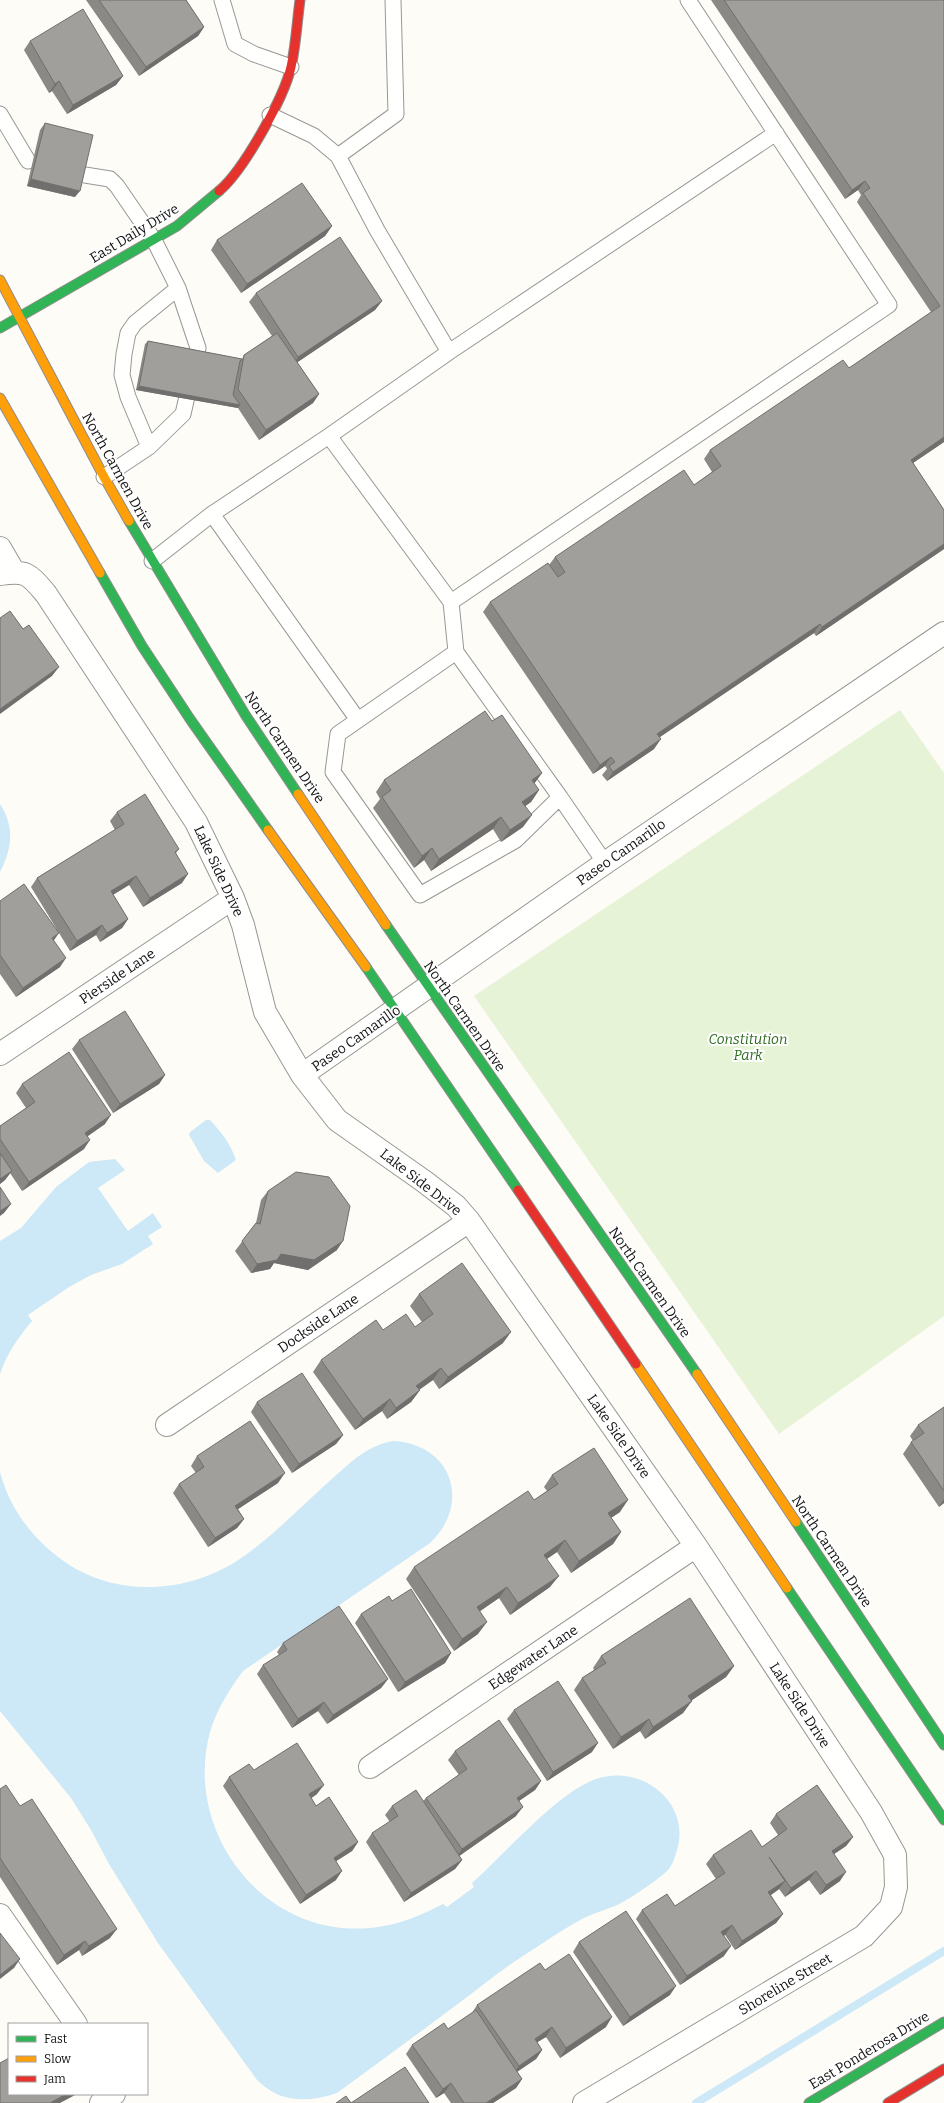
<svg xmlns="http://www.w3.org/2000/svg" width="944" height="2103" font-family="Bitter,serif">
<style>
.green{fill:#e7f3d7}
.water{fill:#cde8f7}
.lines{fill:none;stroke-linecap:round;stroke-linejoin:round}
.stream{stroke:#cde8f7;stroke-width:8}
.lane-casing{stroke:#979795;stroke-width:17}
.street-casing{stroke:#979795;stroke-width:24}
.fast-casing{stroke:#8e8d8b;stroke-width:11}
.slow-casing{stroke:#8e8d8b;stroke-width:11}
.jam-casing{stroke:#8e8d8b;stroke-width:11}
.lane{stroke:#fffffe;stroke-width:15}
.street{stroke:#fffffe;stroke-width:22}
.fast{stroke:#30b455;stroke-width:9}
.slow{stroke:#ff9f0a;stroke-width:9}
.jam{stroke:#e5322d;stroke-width:9}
.wall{fill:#8a8986}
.shaded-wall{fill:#716f6d}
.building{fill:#a19f9c;stroke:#716f6d}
.labels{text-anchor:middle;stroke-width:4;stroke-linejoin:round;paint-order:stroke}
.street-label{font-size:14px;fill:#111;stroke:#fff}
.park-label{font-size:14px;font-style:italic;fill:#2f6b1f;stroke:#fff}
</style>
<rect width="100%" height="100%" fill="#fdfcf7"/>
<path class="green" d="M900 710 944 773V1316L779 1434 474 996Z"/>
<path class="water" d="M0 804C15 827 12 849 0 872Z
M206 1120H210C221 1132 231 1144 236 1160L218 1173 204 1161 189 1135 190 1132Z
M115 1159 125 1170 98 1188 128 1231 153 1213 162 1227 148 1236 153 1244 122 1264 91 1275 69 1287 28 1315 32 1321C18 1338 7 1353 0 1374V1241L21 1228 56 1187 89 1162Z
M393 1441C452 1444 472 1503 430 1543L243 1671C229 1690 217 1709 210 1732 182 1836 269 1943 378 1927 401 1924 422 1915 443 1904L447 1907 474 1887 472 1883C505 1854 559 1790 599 1778 643 1765 691 1803 677 1850 675 1857 672 1867 666 1872 656 1881 627 1901 615 1906 605 1910 594 1913 584 1918 563 1929 543 1943 523 1956 501 1970 480 1987 459 2003 419 2033 378 2063 337 2093 307 2103 280 2103 257 2080L158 1943 109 1864 91 1830 71 1798 0 1711V1472C11 1514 39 1547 76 1569 130 1599 199 1590 247 1554 274 1534 299 1509 324 1486 346 1467 364 1446 393 1441Z"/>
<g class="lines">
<path class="stream" d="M696 2103 944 1951"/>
<defs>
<path id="lane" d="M222 0 235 44 254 54 291 67
M0 114 28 161
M270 115 314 136 338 156 396 114 393 0
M338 156 377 230 449 352 329 436 451 602
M85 175 110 179 117 186 154 240 178 288 135 323 128 333 124 354 122 375 128 397 149 447 104 477
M449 352 776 133
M149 447 183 414 198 348 178 288
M212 514 358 720
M152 561 212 514 329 436
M456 652 338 734 333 772 420 895 516 840 560 797 456 652 451 602 889 305 688 0
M560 797 605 863"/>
<path id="street" d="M0 548 14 572
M0 574C27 570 29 574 46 594L196 822 233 898 243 925 265 1012 302 1075 337 1120 425 1182 456 1206 469 1221 696 1546 871 1812 895 1855 896 1887 891 1907 864 1936 584 2103
M0 1054 233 898
M302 1075 605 863 944 633
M167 1425 469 1221
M370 1767 696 1546
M0 1915 76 2024
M101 2103 114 2094"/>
<path id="fast" d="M0 328 177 226 219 191
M129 521 246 716 298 794
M100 573 142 646 190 719 268 830
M386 925 697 1374
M366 967 518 1190
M796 1522 944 1745
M787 1588 944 1820
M809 2103 944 2022"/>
<path id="slow" d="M0 280 104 477 129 521
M0 398 100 573
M298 794 386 925
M268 830 366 967
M636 1364 787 1588
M697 1374 796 1522"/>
<path id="jam" d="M219 191C243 171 284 98 291 67 296 45 297 22 300 0
M518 1190 636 1364
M888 2103 944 2069"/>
</defs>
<use href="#lane" class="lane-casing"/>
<use href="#street" class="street-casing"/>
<use href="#fast" class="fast-casing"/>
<use href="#slow" class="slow-casing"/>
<use href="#jam" class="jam-casing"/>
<use href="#lane" class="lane"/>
<use href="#street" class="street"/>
<use href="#fast" class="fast"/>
<use href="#slow" class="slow"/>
<use href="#jam" class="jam"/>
</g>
<path class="wall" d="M86 0H186L204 27 198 36 139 76Z
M711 0H944V442L913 463 944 510V549L816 636 814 633 660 737 654 749 607 781 602 775 607 769 605 766 593 774 483 612 490 602 549 565 555 557 694 485 712 472 704 459 710 450 849 368 931 312 857 202 861 195 858 190 845 199Z
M30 41 123 76 116 85 67 114 52 91 49 93 24 50Z
M45 123 75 197 27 186 40 130Z
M332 226 325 236 241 293 211 250 217 240Z
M256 293 382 301 375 310 297 362 319 394 313 403 259 440 238 408 136 390 145 344 148 341 242 359 244 355 272 336 249 302Z
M492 721 542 773 534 784 539 790 531 802 525 806 523 827 501 842 493 829 431 871 424 860 414 868 373 808 380 799 376 792 384 780Z
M117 812 179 849 176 853 182 883 143 907 129 885 113 895 128 919 122 928 100 942 96 935 70 951 31 887 37 878 115 830 110 821Z
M0 901 54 940 60 967 16 997 0 974Z
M79 1040 165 1075 159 1084 113 1113 72 1049Z
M22 1084 105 1124 88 1136 84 1149 22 1191 10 1173 5 1180 0 1184V1126L26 1108 16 1093Z
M268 1191 337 1250 308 1270 274 1263 270 1269 251 1273 235 1251 256 1223 261 1200Z
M419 1294 503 1343 439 1389 433 1380 419 1389 420 1390 411 1402 387 1419 382 1411 355 1430 313 1372 321 1360 383 1330 415 1327 422 1322 410 1306Z
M257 1402 343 1435 336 1444 292 1473 251 1412Z
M944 1407V1503L939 1507 903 1454 911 1442 913 1441 910 1436 918 1425Z
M197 1456 278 1483 238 1509 244 1519 237 1528 208 1547 173 1493 179 1484 196 1473 191 1466Z
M552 1475 620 1512 611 1518 621 1532 613 1544 571 1573 557 1552 547 1559 550 1587 510 1615 499 1598 479 1612 478 1634 454 1651 406 1579 414 1567 534 1500 547 1491 544 1487Z
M392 1601 451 1653 445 1663 398 1692 355 1623 361 1614Z
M283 1643 388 1679 381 1688 327 1724 318 1711 292 1728 257 1674 263 1665 279 1655 277 1652Z
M601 1656 734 1666 726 1677 691 1701 683 1713 645 1739 640 1731 613 1749 574 1690 582 1678 594 1670 593 1668Z
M514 1710 592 1752 547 1781 507 1719Z
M455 1751 541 1781 535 1790 519 1801 516 1816 459 1856 462 1860 455 1869 404 1902 366 1842 372 1833 390 1822 385 1815 392 1806 423 1801 426 1798 459 1775 448 1760Z
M254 1770 317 1794 311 1798 316 1806 358 1842 352 1851 336 1861V1880L300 1904 223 1786 229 1777Z
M0 1789 20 1806 110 1938 82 1956 79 1950 57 1965 0 1877Z
M776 1814 853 1837 846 1846 834 1854 840 1881 820 1895 809 1880 785 1897 779 1889 771 1895 783 1914 776 1923 735 1950 725 1935 723 1936 724 1956 680 1985 636 1919 642 1910 675 1906 716 1879 706 1864 713 1855 762 1847 778 1835 770 1823Z
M579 1942 670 1995 623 2026 573 1952Z
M545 1970 606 2027 560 2058 546 2037 537 2042 542 2050 536 2059 517 2072 522 2079 516 2088 493 2103H451L444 2093 436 2098 406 2054 412 2045 448 2029 472 2013 477 2005Z"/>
<path class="shaded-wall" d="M204 27 198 36 139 76 146 67Z
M123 76 116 85 67 114 73 105Z
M59 81 52 91 49 93 55 84Z
M31 179 80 191 75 197 27 186Z
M865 181 858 190 845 199 852 190Z
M332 226 325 236 241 293 247 284Z
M382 301 375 310 292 366 298 357Z
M139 386 240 405 238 408 136 390Z
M319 394 313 403 259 440 266 430Z
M944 437V442L904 469 911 460Z
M944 544V549L816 636 822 627Z
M820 624 814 633 651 743 657 734Z
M59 667 52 676 0 714V709Z
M661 739 654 749 607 781 613 772Z
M611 757 605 766 593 774 600 765Z
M542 773 533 785 532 780Z
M539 790 531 802 514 814 522 802Z
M532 815 523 827 501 842 510 830Z
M501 817 493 829 431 871 439 859Z
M432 848 424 860 414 868 422 856Z
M188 874 182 883 143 907 150 898Z
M136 876 129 885 104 900 111 891Z
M128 919 122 928 100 942 107 933Z
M102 925 96 935 70 951 77 941Z
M59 933 52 943V938Z
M66 958 60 967 16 997 23 988Z
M165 1075 159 1084 113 1113 120 1104Z
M111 1115 105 1124 79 1142 85 1133Z
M90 1140 84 1149 22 1191 29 1182Z
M12 1171 5 1180 0 1184V1179Z
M11 1204 4 1213 0 1216V1211Z
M343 1241 337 1250 308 1270 274 1263 270 1269 251 1273 257 1264 281 1254Z
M511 1332 503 1343 439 1389 448 1377Z
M441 1368 433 1380 408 1398 416 1386Z
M420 1390 411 1402 387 1419 396 1408Z
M390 1399 382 1411 355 1430 363 1419Z
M343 1435 336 1444 292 1473 299 1464Z
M285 1473 278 1483 229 1515 235 1506Z
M944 1499V1503L939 1507Z
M628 1500 620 1512 600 1525 608 1513Z
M244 1519 237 1528 208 1547 215 1538Z
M621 1532 613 1544 571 1573 579 1561Z
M565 1540 557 1552 536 1566 544 1555Z
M559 1576 550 1587 510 1615 518 1603Z
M507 1587 499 1598 468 1619 477 1607Z
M487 1622 478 1634 454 1651 462 1639Z
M451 1653 445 1663 398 1692 405 1682Z
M734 1666 726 1677 680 1708 688 1696Z
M388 1679 381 1688 327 1724 333 1715Z
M692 1701 683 1713 645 1739 653 1727Z
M324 1702 318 1711 292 1728 298 1719Z
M649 1719 640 1731 613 1749 621 1737Z
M598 1743 592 1752 547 1781 553 1772Z
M541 1781 535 1790 510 1807 517 1798Z
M324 1785 317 1794 303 1804 309 1794Z
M523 1807 516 1816 455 1859 462 1849Z
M853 1837 846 1846 825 1860 832 1851Z
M358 1842 352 1851 327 1867 334 1858Z
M462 1860 455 1869 404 1902 411 1893Z
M342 1871 336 1880 300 1904 306 1895Z
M816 1871 809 1880 785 1897 791 1888Z
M846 1872 840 1881 820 1895 826 1885Z
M785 1881 778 1890 762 1901 768 1892Z
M783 1914 776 1923 735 1950 742 1941Z
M732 1925 725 1935 715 1942 721 1932Z
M117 1929 110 1938 82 1956 89 1946Z
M85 1941 79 1950 57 1965 64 1955Z
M731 1946 724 1956 680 1985 687 1976Z
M20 1959 14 1968 0 1979V1975Z
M676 1986 670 1995 623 2026 630 2017Z
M612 2017 606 2027 560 2058 566 2048Z
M552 2027 546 2037 528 2048 535 2039Z
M542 2050 536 2059 512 2075 519 2066Z
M522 2079 516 2088 493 2103H486Z
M451 2083 444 2093 436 2098 443 2089Z
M66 2094H77L60 2103H50Z"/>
<path class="building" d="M99 0H186L204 27 146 67Z
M724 0H944V437L911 460 944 510V544L822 627 820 624 657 734 661 739 613 772 609 766 615 762 611 757 600 765 490 602 548 563 558 577 565 572 555 557 684 470 694 485 721 466 710 450 843 360 849 368 940 306 863 193 870 188 865 181 852 190Z
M83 9 123 76 73 105 59 81 55 84 30 41Z
M45 123 93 135 80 191 31 179Z
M302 183 332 226 247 284 217 240Z
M340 237 382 301 298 357 256 293Z
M277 333 319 394 266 430 238 389 244 355Z
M148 341 242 359 240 361 233 395 240 405 139 386Z
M10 611 23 629 29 625 59 667 0 709V618Z
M485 711 492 721 502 715 542 773 532 780 539 790 522 802 532 815 510 830 501 817 439 859 432 848 422 856 382 797 391 790 384 780Z
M145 794 179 849 175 852 188 874 150 898 136 876 111 891 128 919 107 933 102 925 77 941 37 878 124 824 117 812Z
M24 884 59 933 52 938 66 958 23 988 0 955V901Z
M125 1011 165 1075 120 1104 79 1040Z
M69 1052 111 1115 85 1133 90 1140 29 1182 0 1139V1126L35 1102 22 1084Z
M0 1153 12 1171 0 1179Z
M296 1172 329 1177 350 1206 343 1241 314 1260 281 1254 277 1260 257 1264 242 1241 256 1223 260 1224 268 1191Z
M0 1187 11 1204 0 1211Z
M462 1263 511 1332 448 1377 441 1368 416 1386 420 1390 396 1408 390 1399 363 1419 321 1360 376 1320 383 1330 406 1314 415 1327 433 1314 419 1294Z
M302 1373 343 1435 299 1464 257 1402Z
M944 1407V1491L911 1442 924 1433 918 1425Z
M250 1421 285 1473 235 1506 244 1519 215 1538 179 1484 204 1467 197 1456Z
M594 1448 628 1500 608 1513 621 1532 579 1561 565 1540 544 1555 559 1576 518 1603 507 1587 477 1607 487 1622 462 1639 414 1567 528 1491 534 1500 558 1484 552 1475Z
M411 1589 451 1653 405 1682 361 1614 389 1596 392 1601Z
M690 1598 734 1666 688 1696 692 1701 653 1727 649 1719 621 1737 582 1678 606 1663 601 1656Z
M339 1606 388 1679 333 1715 324 1702 298 1719 263 1665 287 1650 283 1643Z
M558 1681 598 1743 553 1772 514 1710Z
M499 1720 541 1781 517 1798 523 1807 462 1849 426 1798 467 1769 455 1751Z
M297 1743 324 1785 309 1794 316 1806 329 1797 358 1842 334 1858 342 1871 306 1895 229 1777 249 1764 254 1770Z
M6 1785 20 1806 32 1799 117 1929 89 1946 85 1941 64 1955 0 1858V1789Z
M817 1785 853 1837 832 1851 846 1872 826 1885 816 1871 791 1888 769 1857 785 1881 768 1892 783 1914 742 1941 732 1925 721 1932 731 1946 687 1976 642 1910 667 1894 675 1906 725 1873 713 1855 751 1830 762 1847 787 1829 776 1814Z
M416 1790 462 1860 411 1893 372 1833 398 1816 392 1806Z
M626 1911 676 1986 630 2017 579 1942Z
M0 1933 20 1959 0 1975Z
M569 1954 612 2017 566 2048 552 2027 535 2039 542 2050 519 2066 477 2005 540 1963 545 1970Z
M476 2010 522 2079 486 2103H464L451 2083 443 2089 412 2045 444 2023 448 2029Z
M9 2058V2094H66L50 2103H0V2063Z
M405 2067 429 2103H351Z
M346 2096 351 2103H336Z"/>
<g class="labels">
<g class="street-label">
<text transform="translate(134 233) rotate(-31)" y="5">East Daily Drive</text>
<text transform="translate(118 471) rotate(61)" y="5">North Carmen Drive</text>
<text transform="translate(285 747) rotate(56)" y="5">North Carmen Drive</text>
<text transform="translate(621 852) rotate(-35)" y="5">Paseo Camarillo</text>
<text transform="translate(219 871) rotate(65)" y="5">Lake Side Drive</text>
<text transform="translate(117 976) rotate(-34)" y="5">Pierside Lane</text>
<text transform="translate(465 1016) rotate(55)" y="5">North Carmen Drive</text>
<text transform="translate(356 1038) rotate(-35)" y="5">Paseo Camarillo</text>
<text transform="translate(421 1182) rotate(38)" y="5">Lake Side Drive</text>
<text transform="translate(650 1282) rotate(55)" y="5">North Carmen Drive</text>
<text transform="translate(318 1323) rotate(-34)" y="5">Dockside Lane</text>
<text transform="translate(619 1436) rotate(55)" y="5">Lake Side Drive</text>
<text transform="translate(832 1551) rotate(56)" y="5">North Carmen Drive</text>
<text transform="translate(533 1657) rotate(-34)" y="5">Edgewater Lane</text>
<text transform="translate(800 1705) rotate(57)" y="5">Lake Side Drive</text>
<text transform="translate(785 1984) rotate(-31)" y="5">Shoreline Street</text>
<text transform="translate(869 2050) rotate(-31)" y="5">East Ponderosa Drive</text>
</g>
<g class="park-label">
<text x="748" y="1044">Constitution<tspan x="748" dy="16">Park</tspan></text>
</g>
</g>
<rect x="8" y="2023" width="140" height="72" fill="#ffffff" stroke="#a0a0a0"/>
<rect x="16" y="2036" width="20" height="6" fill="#30b455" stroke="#a0a0a0"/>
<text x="44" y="2043" font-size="12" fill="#111111">Fast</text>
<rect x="16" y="2056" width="20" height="6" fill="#ff9f0a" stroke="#a0a0a0"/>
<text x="44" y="2063" font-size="12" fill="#111111">Slow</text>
<rect x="16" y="2076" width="20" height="6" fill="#e5322d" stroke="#a0a0a0"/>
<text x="44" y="2083" font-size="12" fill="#111111">Jam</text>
</svg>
